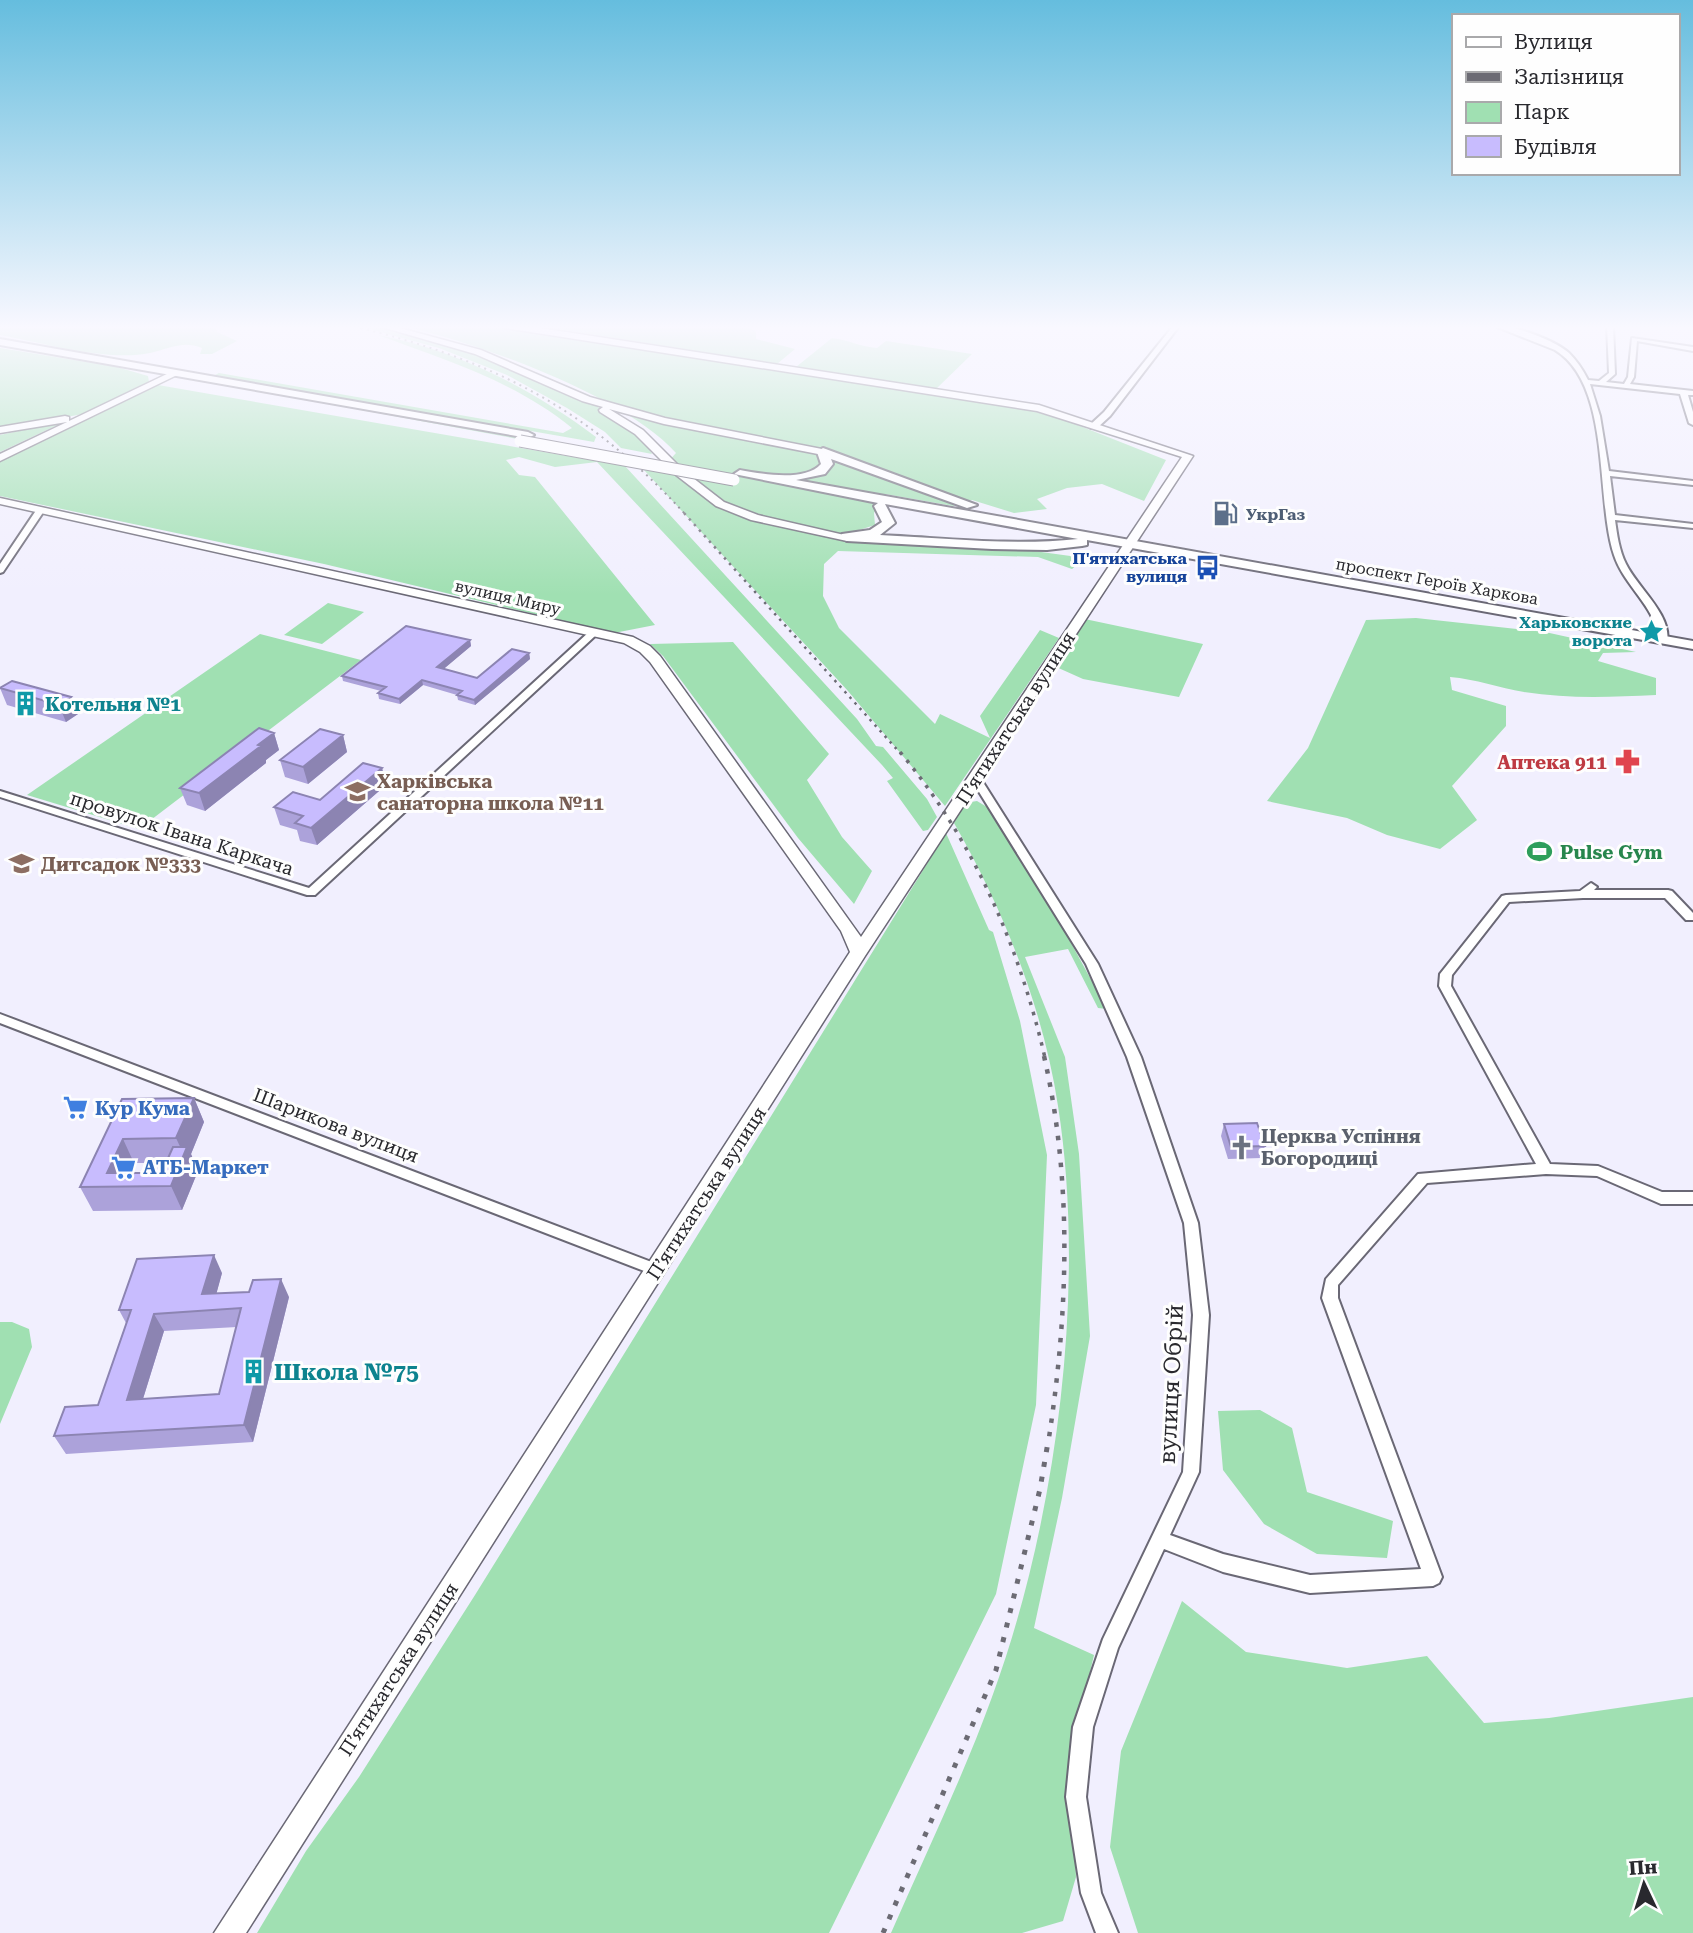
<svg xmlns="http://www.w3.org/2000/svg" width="1693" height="1933" font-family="'Roboto Serif',serif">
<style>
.green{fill:#a0e0b2}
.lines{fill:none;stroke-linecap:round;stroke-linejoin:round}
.street-casing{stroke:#6a6875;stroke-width:4}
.secondary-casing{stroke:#6a6875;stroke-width:3}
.primary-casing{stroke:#6a6875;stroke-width:4}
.street{fill:#fff;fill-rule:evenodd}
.secondary{fill:#fff;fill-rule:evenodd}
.primary{fill:#fff;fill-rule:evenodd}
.rail-far4{stroke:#6c6b74;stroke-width:2;stroke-dasharray:2 4.5;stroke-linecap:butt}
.rail-far3{stroke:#6c6b74;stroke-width:2.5;stroke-dasharray:2.5 5;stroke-linecap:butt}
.rail-far2{stroke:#6c6b74;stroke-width:3.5;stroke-dasharray:3.5 7;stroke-linecap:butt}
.rail-far1{stroke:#6c6b74;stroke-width:4.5;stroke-dasharray:4.5 9;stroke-linecap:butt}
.rail{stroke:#6c6b74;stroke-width:5;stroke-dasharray:5 10;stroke-linecap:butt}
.primary-bridge-casing{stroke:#6a6875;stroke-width:13;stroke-linecap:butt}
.primary-bridge{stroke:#fff;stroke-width:11}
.wall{fill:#aca2da;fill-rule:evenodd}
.shaded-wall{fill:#8c84b2}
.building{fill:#c8bcfe;stroke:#8c84b2;stroke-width:2;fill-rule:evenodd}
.labels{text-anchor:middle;stroke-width:6;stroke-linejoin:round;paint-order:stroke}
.far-service-label{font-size:16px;font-weight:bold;fill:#4e5e75;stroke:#fefefe;text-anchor:start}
.far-transit-label{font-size:16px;font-weight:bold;fill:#164399;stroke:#fefefe;text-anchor:end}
.far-street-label{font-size:16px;fill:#29292e;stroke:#fefefe}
.far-culture-label{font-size:16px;font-weight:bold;fill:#0d838f;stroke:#fefefe;text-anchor:end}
.culture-label{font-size:19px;font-weight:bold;fill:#0d838f;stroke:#fefefe;text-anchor:start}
.street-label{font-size:19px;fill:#29292e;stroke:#fefefe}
.health-label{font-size:19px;font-weight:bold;fill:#be3a42;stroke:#fefefe;text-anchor:end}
.education-label{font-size:19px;font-weight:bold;fill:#785e54;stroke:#fefefe;text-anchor:start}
.leisure-label{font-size:19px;font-weight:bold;fill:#27864d;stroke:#fefefe;text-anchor:start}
.shop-label{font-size:19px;font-weight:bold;fill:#366cbe;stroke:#fefefe;text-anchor:start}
.worship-label{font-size:19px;font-weight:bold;fill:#5b616d;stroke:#fefefe;text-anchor:start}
.near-culture-label{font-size:23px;font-weight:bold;fill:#0d838f;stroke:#fefefe;text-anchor:start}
.near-street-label{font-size:23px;fill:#29292e;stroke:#fefefe}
</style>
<rect width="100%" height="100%" fill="#f1effe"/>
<path class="green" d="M0 325H266C249 331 233 324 216 328L217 332 237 341 212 354H200L202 348C183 340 169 349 150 353 107 362 44 343 0 335Z
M355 325C415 325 628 399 652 454L621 448 605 432 567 408 507 375 439 348Z
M398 325H488L1033 411 1070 422 1166 460 1144 501 1102 484 1067 488 1037 499 1047 509 1014 513 972 500 953 506 885 494 874 513 875 525 834 538 1034 551 1085 558 1072 569 1038 557 838 551 824 564 823 596 839 628 935 724 940 714 990 738 980 716 1040 630 1059 638 945 806 848 691 644 470 658 472 664 466 187 378 666 464 676 453C624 395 474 341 398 325Z
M534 325H741L756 331V339L795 349 777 364Z
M378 335C455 349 534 390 596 437L594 442 213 376 219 373 563 433 572 428C515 381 445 360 378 335Z
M832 338C849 340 861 347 877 348L886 341 972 354 936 389 796 367Z
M0 348 117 367 148 376 149 382 83 414 0 429Z
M158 385 625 466 857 719 876 746 883 747 927 799 937 817 928 830 923 831 887 781 893 778 882 765 597 462 555 467 519 457 506 460 519 475 535 477 655 625 614 633 324 564 0 496V462Z
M66 421 0 452V435Z
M328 603 364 612 322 644 284 635Z
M1080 618 1203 644 1179 697 1083 679 1054 666Z
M1416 618 1545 632 1636 652 1603 653 1598 661 1656 678V695C1611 697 1568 699 1524 692 1499 688 1476 679 1450 677L1452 690 1506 706V726L1452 786 1477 820 1440 849 1387 835 1347 818 1267 801 1308 748 1366 620Z
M260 634 361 660 139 829 27 795Z
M733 642 829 754 807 780 842 837 872 871 854 904 798 838 663 656 650 644Z
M977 801 992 810 1052 908 1107 1009 1098 1008 1068 949 1025 957 1065 1057 1079 1154 1090 1336 1062 1498 1034 1628 1094 1655 1071 1755 1076 1877 1063 1921 1022 1933H891C925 1855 963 1777 992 1697 1056 1523 1087 1290 1058 1106 1043 1007 1003 909 954 823L965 803Z
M946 833 989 930 993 932 1020 1021 1047 1155 1036 1405 996 1594 829 1933H257L306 1851 359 1777 475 1595Z
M0 1322H12L29 1329 32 1347 0 1424Z
M1260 1410 1292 1428 1307 1492 1393 1521 1387 1558 1317 1554 1264 1524 1223 1470 1218 1411Z
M1182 1601 1246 1652 1347 1668 1427 1656 1484 1723 1549 1718 1693 1697V1933H1138L1110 1847 1121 1751Z"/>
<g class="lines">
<defs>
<path id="street" d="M1174 325H1180L1110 416 1097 428H1091V424L1104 412Z
M1492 325C1511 324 1555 340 1569 353 1577 361 1583 370 1588 380L1599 381 1609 373 1607 325H1613L1615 374 1606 382 1624 384 1628 377 1632 338 1693 347V351L1637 341 1634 377 1630 384 1693 391V395H1688L1693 412V425L1689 423 1680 394 1590 384 1600 416 1609 471 1693 481V485L1610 476 1615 515 1693 524V528L1615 520C1617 534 1619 550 1626 564 1637 587 1672 615 1667 641H1661L1659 639C1655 606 1624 586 1614 555 1595 498 1612 385 1555 350Z
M37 509 44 511 3 572 0 573V564Z
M592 631 597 634 595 636 315 895H307L0 797V791L309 888 589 632Z
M976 776 981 779 1098 964 1141 1057 1198 1223 1209 1315 1199 1472 1170 1535 1223 1554 1310 1575 1421 1569 1322 1298 1326 1279 1418 1174 1536 1164 1439 986 1440 974 1502 896 1506 895 1580 891 1591 883 1597 887 1594 890H1668L1672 891 1693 913V920H1686L1665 898H1583L1509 902 1452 975 1451 986 1550 1164 1598 1166 1662 1192H1693V1204H1661L1597 1176 1546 1174 1427 1183 1338 1285V1298L1442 1577 1439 1583 1433 1586 1310 1593 1223 1572 1164 1549 1118 1648 1093 1727 1086 1797 1101 1893 1118 1933H1096L1081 1893 1066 1797 1073 1727 1103 1639 1183 1472 1193 1315 1184 1223 1127 1057 1086 964 971 779Z
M0 1014 662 1266 665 1270 662 1274 657 1276 652 1274 0 1023Z"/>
<path id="secondary" d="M375 325H389L481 350 590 397 665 418 827 450 828 452 823 455 664 424 609 409 643 430 684 471 724 502 758 515 853 537 847 541 751 520 716 506 676 475 635 434 600 412 599 410 603 407 582 401 475 354Z
M501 325H521L1039 405 1193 456 865 956 246 1933H214L850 952 841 931 650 662 640 652 624 643 0 504V498L633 637 650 646 660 656 861 937 1182 457 1037 411 505 328Z
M169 373 177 375 0 461V454L67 422 0 433V427L65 416 69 417V421Z"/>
<path id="primary" d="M0 339 528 432 534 435 528 438 0 345Z
M823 448 977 505 967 508 831 459 833 464 825 474 796 480 1693 641V649L1087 540V545L1082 546 1047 550 992 549 847 541 840 537 842 534 870 530 882 522 874 506 878 503 734 474 740 470C762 474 805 482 821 464L817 452ZM885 504 1078 539C1012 546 946 538 880 535L895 523Z"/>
</defs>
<use href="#street" class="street-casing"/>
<use href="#secondary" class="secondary-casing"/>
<use href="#primary" class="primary-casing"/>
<use href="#street" class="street"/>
<use href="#secondary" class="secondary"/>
<use href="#primary" class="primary"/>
<path class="rail-far4" d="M348 325C489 358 587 407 685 514"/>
<path class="rail-far3" d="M684 513 901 754"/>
<path class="rail-far2" d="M900 752C974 841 1019 946 1045 1058"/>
<path class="rail-far1" d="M1044 1056C1073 1183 1068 1316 1048 1444"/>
<path class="rail" d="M883 1933 996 1670 1040 1489 1048 1442"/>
<defs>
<path id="primary-bridge" d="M520 441 734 480"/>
</defs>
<use href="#primary-bridge" class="primary-bridge-casing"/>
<use href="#primary-bridge" class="primary-bridge"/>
</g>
<path class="wall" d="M470 640 471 646 443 669 477 678 529 653 530 659 475 705 458 700 457 695 423 685 400 704 379 699 378 693 381 691 343 681 342 676Z
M0 688 71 697 78 714 66 722 7 705Z
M274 733 279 750 266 760V763L205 811 187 805 180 788Z
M343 735 347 752 308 784 285 777 280 760Z
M382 768 386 785 317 845 300 841 297 830 280 825 274 807 320 800Z
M194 1098 204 1122 191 1154 198 1171 182 1210 93 1211 80 1187 122 1099ZM134 1163H166L165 1165 151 1173H130Z
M1224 1124 1265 1146 1261 1158 1228 1159 1221 1136Z
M222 1273 216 1294 289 1297 253 1442 66 1454 54 1436 98 1405 126 1323 119 1310ZM237 1327 219 1394 143 1399 164 1331Z"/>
<path class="shaded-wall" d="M470 640 471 646 439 673 437 667Z
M529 653 530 659 475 705 474 700Z
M422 680 423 685 400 704 399 699Z
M71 697 78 714 66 722 59 705Z
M274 733 279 750 266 760V763L205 811 199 793Z
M343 735 347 752 308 784 303 767Z
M382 768 386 785 317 845 311 828Z
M194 1098 204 1122 191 1154 198 1171 182 1210 171 1186 184 1155 176 1138Z
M123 1139 134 1163 124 1187 107 1173Z
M214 1255 222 1273 212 1310 202 1294Z
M281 1279 289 1297 253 1442 244 1425Z
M154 1314 164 1331 137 1418 127 1400Z"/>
<path class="building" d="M406 626 470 640 437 667 477 678 512 649 529 653 474 700 457 695 462 691 422 680 399 699 378 693 386 687 342 676Z
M12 681 71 697 59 705 0 688Z
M259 728 274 733 258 745 261 746 199 793 180 788Z
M320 729 343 735 303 767 280 760Z
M363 763 382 768 311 828 295 823 303 816 274 807 293 792 320 800Z
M194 1098 176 1138 123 1139 107 1173H151L154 1165H165L173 1147H187L171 1186 80 1187 122 1099Z
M1257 1123 1265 1146 1231 1147 1224 1124Z
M214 1255 202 1294 249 1292 253 1280 281 1279 244 1425 54 1436 65 1407 98 1405 131 1310H119L137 1259ZM241 1308 219 1394 127 1400 154 1314Z"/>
<linearGradient id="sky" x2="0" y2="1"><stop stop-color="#65bdde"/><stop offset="0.55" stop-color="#f9f8ff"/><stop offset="1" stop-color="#f9f8ff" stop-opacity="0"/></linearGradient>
<rect width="1693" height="595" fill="url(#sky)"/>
<defs>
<symbol id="fuel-bare" viewBox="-9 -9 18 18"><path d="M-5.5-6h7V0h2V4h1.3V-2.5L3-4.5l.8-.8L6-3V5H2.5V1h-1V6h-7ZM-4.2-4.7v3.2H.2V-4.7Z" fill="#5c6f8a" stroke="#fefefe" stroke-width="2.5" paint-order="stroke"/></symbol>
<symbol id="bus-bare" viewBox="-9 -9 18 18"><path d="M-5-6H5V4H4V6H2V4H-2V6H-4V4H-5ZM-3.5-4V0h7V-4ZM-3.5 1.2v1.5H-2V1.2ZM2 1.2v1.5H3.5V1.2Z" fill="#1a4fb4" stroke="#fefefe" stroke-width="2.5" paint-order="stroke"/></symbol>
<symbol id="sight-bare" viewBox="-9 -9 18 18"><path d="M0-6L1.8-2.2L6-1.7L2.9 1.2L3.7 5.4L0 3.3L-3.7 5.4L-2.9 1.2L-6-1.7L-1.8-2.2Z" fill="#0f9aa8" stroke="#fefefe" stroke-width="2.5" paint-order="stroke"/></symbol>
<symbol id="building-bare" viewBox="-9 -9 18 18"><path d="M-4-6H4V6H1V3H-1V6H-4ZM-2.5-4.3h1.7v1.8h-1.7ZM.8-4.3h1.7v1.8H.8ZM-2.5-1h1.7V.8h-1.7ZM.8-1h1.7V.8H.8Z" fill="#0f9aa8" stroke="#fefefe" stroke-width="2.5" paint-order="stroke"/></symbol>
<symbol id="pharmacy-bare" viewBox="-9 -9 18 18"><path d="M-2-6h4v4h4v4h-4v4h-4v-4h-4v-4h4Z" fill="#e0444e" stroke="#fefefe" stroke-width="2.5" paint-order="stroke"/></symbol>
<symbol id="school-bare" viewBox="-9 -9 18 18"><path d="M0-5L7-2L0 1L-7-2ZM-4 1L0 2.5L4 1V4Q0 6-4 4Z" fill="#8d6e63" stroke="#fefefe" stroke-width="2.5" paint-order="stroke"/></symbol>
<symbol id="stadium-bare" viewBox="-9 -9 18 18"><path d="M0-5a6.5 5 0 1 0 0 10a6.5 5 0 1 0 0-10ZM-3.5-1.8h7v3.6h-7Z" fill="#2e9e5b" stroke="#fefefe" stroke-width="2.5" paint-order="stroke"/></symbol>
<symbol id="supermarket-bare" viewBox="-9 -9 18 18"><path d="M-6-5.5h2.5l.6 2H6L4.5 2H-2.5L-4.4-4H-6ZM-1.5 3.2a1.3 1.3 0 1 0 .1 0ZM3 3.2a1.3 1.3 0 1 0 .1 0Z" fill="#3f7fe0" stroke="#fefefe" stroke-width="2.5" paint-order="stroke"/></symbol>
<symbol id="church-bare" viewBox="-9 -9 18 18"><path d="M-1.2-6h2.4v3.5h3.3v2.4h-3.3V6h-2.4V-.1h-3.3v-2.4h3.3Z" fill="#6b7280" stroke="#fefefe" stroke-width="2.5" paint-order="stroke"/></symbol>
</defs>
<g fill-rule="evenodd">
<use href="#fuel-bare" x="1208" y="496" width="35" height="35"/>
<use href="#bus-bare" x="1190" y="550" width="35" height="35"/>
<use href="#sight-bare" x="1634" y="614" width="35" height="35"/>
<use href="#building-bare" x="8" y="686" width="35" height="35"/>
<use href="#pharmacy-bare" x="1610" y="744" width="35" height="35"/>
<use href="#school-bare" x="340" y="774" width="35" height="35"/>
<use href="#stadium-bare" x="1522" y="834" width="35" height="35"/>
<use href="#school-bare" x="4" y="846" width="35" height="35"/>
<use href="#supermarket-bare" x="58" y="1090" width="35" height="35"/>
<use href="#church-bare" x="1224" y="1130" width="35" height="35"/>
<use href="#supermarket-bare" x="106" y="1150" width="35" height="35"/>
<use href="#building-bare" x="236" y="1354" width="35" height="35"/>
</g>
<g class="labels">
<g class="far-service-label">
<text x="1246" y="520">УкрГаз</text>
</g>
<g class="far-transit-label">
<text x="1187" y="564">П'ятихатська<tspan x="1187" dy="18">вулиця</tspan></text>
</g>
<g class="far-street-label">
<text transform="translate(1437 581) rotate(10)" y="6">проспект Героїв Харкова</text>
<text transform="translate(508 597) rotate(13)" y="6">вулиця Миру</text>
</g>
<g class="far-culture-label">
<text x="1632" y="628">Харьковские<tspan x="1632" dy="18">ворота</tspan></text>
</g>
<g class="culture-label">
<text x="45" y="711">Котельня №1</text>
</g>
<g class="street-label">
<text transform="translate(1015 718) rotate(-57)" y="7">П’ятихатська вулиця</text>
<text transform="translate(182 833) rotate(18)" y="7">провулок Івана Каркача</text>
<text transform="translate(336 1125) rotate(21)" y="7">Шарикова вулиця</text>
<text transform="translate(706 1193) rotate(-57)" y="7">П’ятихатська вулиця</text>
<text transform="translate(398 1669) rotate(-57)" y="7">П’ятихатська вулиця</text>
</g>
<g class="health-label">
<text x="1607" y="769">Аптека 911</text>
</g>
<g class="education-label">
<text x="377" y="788">Харківська<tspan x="377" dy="22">санаторна школа №11</tspan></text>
<text x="41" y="871">Дитсадок №333</text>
</g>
<g class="leisure-label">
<text x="1560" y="859">Pulse Gym</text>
</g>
<g class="shop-label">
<text x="95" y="1115">Кур Кума</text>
<text x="143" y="1174">АТБ-Маркет</text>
</g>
<g class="worship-label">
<text x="1261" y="1143">Церква Успіння<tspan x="1261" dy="22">Богородиці</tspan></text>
</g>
<g class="near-culture-label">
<text x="274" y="1380">Школа №75</text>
</g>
<g class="near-street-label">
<text transform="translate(1171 1384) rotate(-87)" y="8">вулиця Обрій</text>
</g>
</g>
<rect x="1452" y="14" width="228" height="161" fill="#fefefe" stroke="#a9a9ab" stroke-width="2"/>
<rect x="1466" y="37" width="35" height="10" fill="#ffffff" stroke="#a9a9ab" stroke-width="2"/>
<text x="1514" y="49" font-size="21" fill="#29292e">Вулиця</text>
<rect x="1466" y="72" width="35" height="10" fill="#6c6b74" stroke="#a9a9ab" stroke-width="2"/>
<text x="1514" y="84" font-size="21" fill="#29292e">Залізниця</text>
<rect x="1466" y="102" width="35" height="21" fill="#a0e0b2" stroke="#a9a9ab" stroke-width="2"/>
<text x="1514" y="119" font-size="21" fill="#29292e">Парк</text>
<rect x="1466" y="136" width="35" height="21" fill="#c8bcfe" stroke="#a9a9ab" stroke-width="2"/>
<text x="1514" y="154" font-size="21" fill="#29292e">Будівля</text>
<g transform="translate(1644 1884) rotate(356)" stroke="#fefefe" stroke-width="5" paint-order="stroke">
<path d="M0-5L12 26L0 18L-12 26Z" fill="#29292e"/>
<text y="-10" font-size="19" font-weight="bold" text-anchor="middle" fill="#29292e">Пн</text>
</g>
</svg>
